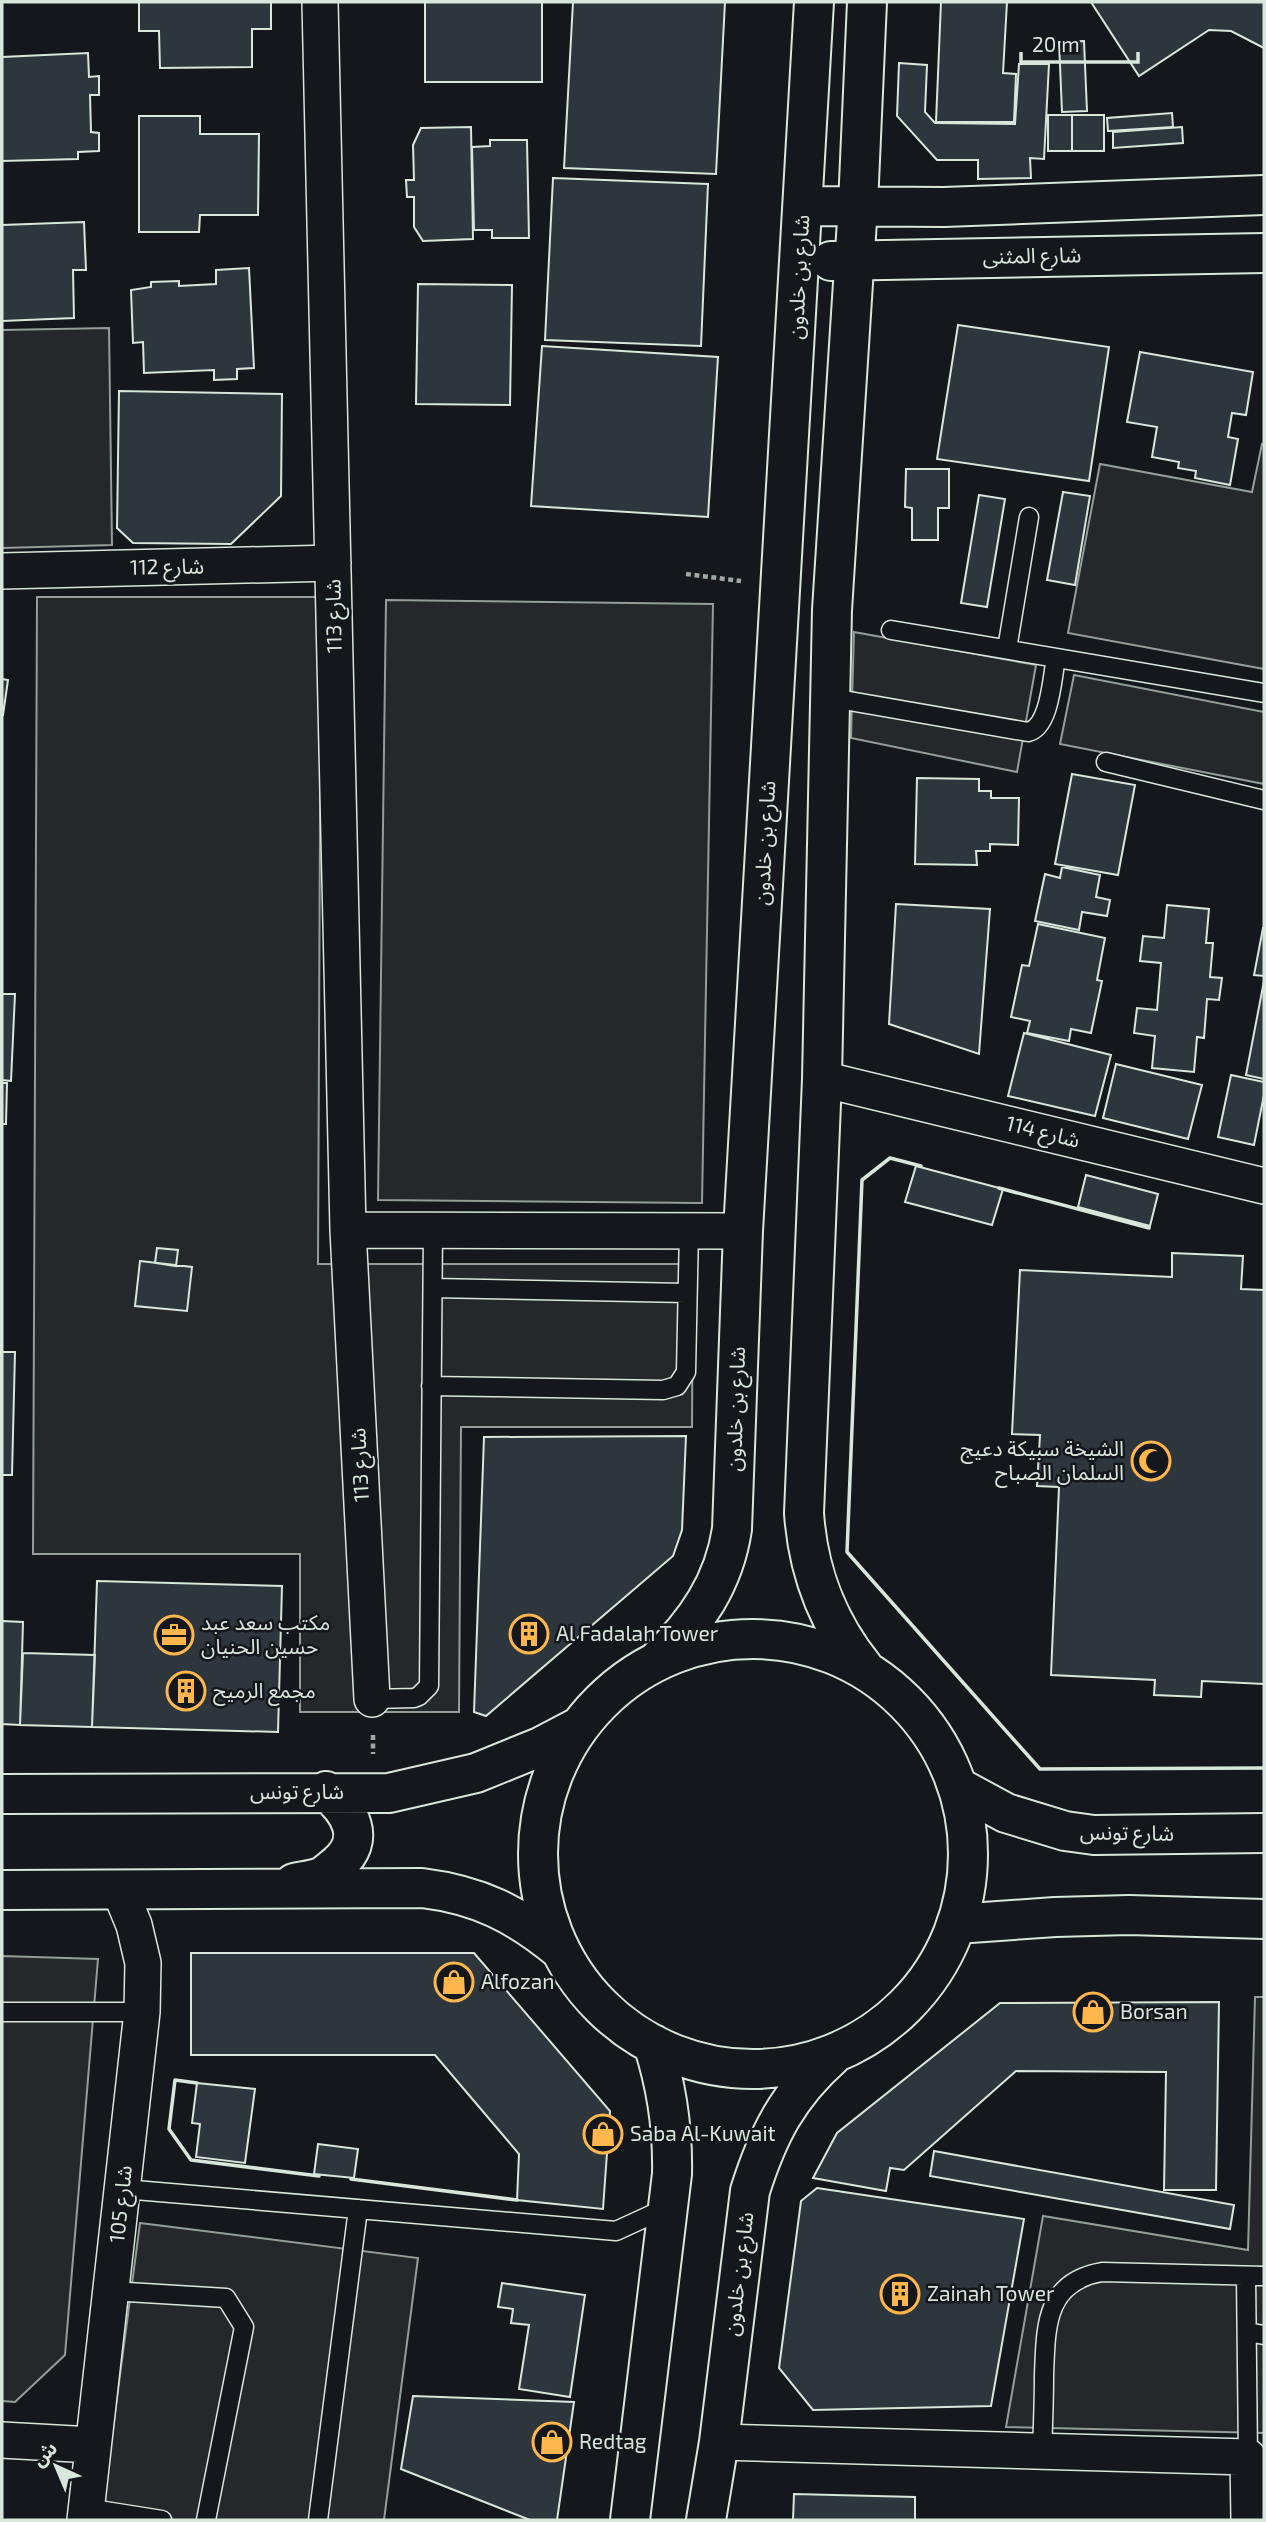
<svg xmlns="http://www.w3.org/2000/svg" width="1266" height="2522" font-family="'Exo 2','Noto Sans Arabic',sans-serif">
<style>
.parking{fill:#24282b;stroke:#939e99;stroke-width:2}
.building{fill:#2c363c;stroke:#d8e6dc;stroke-width:2}
.lines{fill:none;stroke-linecap:round;stroke-linejoin:round}
.lane-casing{stroke:#d8e6dc;stroke-width:21}
.street-casing{stroke:#d8e6dc;stroke-width:38}
.secondary-casing{stroke:#d8e6dc;stroke-width:42}
.path{stroke:#9da8a2;stroke-width:4.5;stroke-dasharray:5 3.5;stroke-linecap:butt}
.lane{stroke:#14181c;stroke-width:18}
.street{stroke:#14181c;stroke-width:35}
.secondary{stroke:#14181c;stroke-width:38}
.wall{stroke:#d8e6dc;stroke-width:3.5}
.labels{text-anchor:middle;stroke-width:5;stroke-linejoin:round;paint-order:stroke}
.street-label{font-size:21px;fill:#d8e6dc;stroke:#14181c}
.poi-label{font-size:21px;fill:#d8e6dc;stroke:#14181c;text-anchor:start}
</style>
<rect width="100%" height="100%" fill="#14181c"/>
<path class="parking" d="M109 328 112 545 2 548V330Z
M1262 444 1264 445V669L1068 633 1100 464 1252 492Z
M37 597H321L318 1264H693L692 1427H461L459 1712H300V1554H33Z
M386 600 713 604 702 1203 378 1200Z
M854 632 1036 665 1017 772 851 738Z
M1074 675 1264 712V784L1060 744Z
M2 1956 98 1959 65 2355 15 2402 2 2401Z
M1255 1997H1264V2433L1006 2427 1043 2216 1248 2250Z
M140 2223 418 2258 384 2520H101Z"/>
<path class="building" d="M139 2H271V29H252V67L160 68 159 31H139Z
M425 2H542V82H425Z
M573 2H725L716 174 564 168Z
M941 2H1007L1003 73 1016 74 1014 122H936Z
M1091 2H1264V48L1231 31 1209 30 1139 76Z
M1084 41 1087 111 1062 112 1059 42Z
M88 53 89 77 99 76V95H90L91 132 99 133V151L78 152V159L2 161V57Z
M899 63 927 65 925 112 935 123 1015 124 1019 64H1049L1044 159 1030 158 1031 178 978 179V160H937L897 116Z
M1172 113 1173 127 1108 131 1107 118Z
M1048 115H1072V151H1048Z
M1072 115H1104V151H1072Z
M139 116H200V134H259L258 215H200L199 232H139Z
M471 127 473 239 423 241 414 227V197H407L406 180H414L413 145 421 128Z
M1182 127 1183 143 1113 148V132Z
M490 140H527L529 238H492V230H474L472 147 490 146Z
M553 178 708 184 701 346 545 340Z
M84 222 86 270H73L74 318 2 321V225Z
M249 268 254 368 237 369V379L214 380V370L144 373 143 342 133 343 131 290 151 287V282L179 281V286L216 284V270Z
M418 284 512 285 510 405 416 404Z
M958 325 1109 347 1089 481 937 459Z
M542 346 718 357 708 517 531 506Z
M1140 352 1253 372 1246 415 1232 413 1228 437 1238 439 1230 485 1195 478 1196 471 1178 468 1179 462 1152 457 1157 427 1127 422Z
M119 391 282 394 281 496 231 544 133 543 117 528Z
M906 469H949V508H938V540H912V508L905 507Z
M1063 492 1090 496 1075 585 1047 580Z
M979 495 1005 499 987 607 961 603Z
M2 679 8 680 3 715H2Z
M1072 774 1135 785 1118 875 1055 864Z
M917 778 979 779V791H991V798H1019L1018 845 990 844V851H976L977 865 915 864Z
M1062 867 1100 875 1096 897 1110 900 1107 916 1082 912 1079 930 1035 921 1045 874 1060 878Z
M896 904 990 909 979 1054 889 1024Z
M1167 905 1209 909 1206 943H1213L1210 977 1222 978 1219 1000 1207 999 1204 1038 1197 1037 1194 1072 1152 1068 1155 1036 1134 1033 1137 1008 1157 1010 1161 963 1140 961 1143 936 1164 938Z
M1038 924 1105 938 1097 980 1102 981 1091 1033 1071 1029 1069 1041 1027 1033 1030 1021 1011 1017 1022 965 1029 966Z
M1263 928H1264V976L1254 975Z
M1264 981V1079L1246 1075Z
M2 994H15L11 1081 2 1080Z
M1024 1033 1111 1055 1095 1116 1008 1096Z
M1116 1064 1202 1085 1188 1139 1103 1118Z
M1231 1075 1264 1082V1095L1254 1145 1218 1137Z
M2 1083H7L6 1124H2Z
M916 1166 1003 1189 992 1225 905 1202Z
M1086 1175 1158 1194 1150 1226 1078 1207Z
M157 1248 178 1250 176 1266 155 1263Z
M1172 1253 1243 1256 1241 1289 1264 1290V1684L1202 1681 1201 1697 1154 1695 1155 1680 1051 1675 1059 1487 1037 1486 1040 1435 1012 1434 1020 1270 1172 1277Z
M140 1261 192 1267 187 1311 135 1306Z
M2 1352H15L12 1475H2Z
M686 1436 682 1530 673 1556 486 1716 474 1712 484 1437Z
M97 1581 282 1586 278 1732 92 1727Z
M2 1621 23 1622 20 1725 2 1724Z
M23 1653 95 1655 92 1727 20 1725Z
M191 1953H474L610 2111 603 2209 517 2200 519 2154 435 2055H191Z
M1219 2002 1216 2190H1164L1166 2072 1016 2071 904 2170 890 2168 886 2191 813 2178 837 2133 1000 2003Z
M197 2083 255 2089 245 2163 196 2157 200 2124 192 2123Z
M318 2144 358 2149 354 2178 314 2174Z
M934 2151 1234 2205 1230 2229 930 2176Z
M817 2188 1024 2219 991 2406 813 2410 779 2368 801 2201Z
M502 2283 585 2295 570 2397 519 2389 529 2325 511 2323 513 2309 498 2307Z
M413 2396 574 2402 557 2520H530L401 2469Z
M794 2494 915 2497V2520H793Z"/>
<g class="lines">
<defs>
<path id="lane" d="M891 630 1264 693
M1007 649 1029 517
M832 698 1028 732C1050 727 1052 678 1056 658
M1106 762 1264 800
M433 1288 686 1293
M431 1386 663 1390 677 1386 686 1372 689 1230
M372 1699 414 1698 419 1696 429 1686 433 1230
M2 2012H142
M123 2189 616 2231 666 2208
M1246 2276 1248 2457
M111 2291 226 2298 244 2327 206 2520
M1247 2332 1264 2335
M1042 2452C1043 2426 1044 2400 1044 2375 1046 2328 1044 2282 1102 2272L1264 2276
M86 2508 162 2520
M318 2520 358 2209"/>
<path id="street" d="M320 2 348 1230 372 1699
M2 571 333 563
M822 1079 1264 1186
M348 1230 743 1231
M2 2440 92 2445
M719 2442 1248 2457 1249 2520
M85 2520 142 2012 143 1963 134 1925 120 1891"/>
<path id="secondary" d="M803 206 944 207 1264 195
M831 261 1264 253
M538 1854a215 215 0 1 1 430 0a215 215 0 1 1-430 0Z
M657 1661C696 1623 724 1583 732 1529L743 1231 814 2
M864 1668C827 1622 808 1572 804 1513L822 1079 832 610 858 205 867 2
M958 1787 1006 1813 1065 1831 1094 1835 1264 1833
M2 1794 389 1793 476 1773 540 1747 580 1726
M294 1883C303 1881 313 1880 321 1877 327 1874 333 1868 338 1864 367 1839 350 1811 326 1791
M2 1890 422 1888C479 1895 516 1914 559 1949
M956 1924 1055 1917 1129 1915 1264 1919
M630 2520 672 2174C673 2128 667 2087 653 2044
M706 2520 719 2442 750 2191C768 2134 788 2095 833 2055"/>
</defs>
<use href="#lane" class="lane-casing"/>
<use href="#street" class="street-casing"/>
<use href="#secondary" class="secondary-casing"/>
<path class="path" d="M686 574 741 581
M373 1735V1754"/>
<use href="#lane" class="lane"/>
<use href="#street" class="street"/>
<use href="#secondary" class="secondary"/>
<path class="wall" d="M921 1166 890 1158 862 1180 847 1552 1040 1769 1264 1768
M999 1188 1149 1228
M197 2083 175 2080 169 2129 191 2160 319 2176
M351 2179 517 2200"/>
</g>
<defs>
<symbol id="mosque-ring" viewBox="-11 -11 22 22"><circle r="9.5" fill="#14181c" stroke="#ffb74d" stroke-width="1.5"/><path d="M3.5-4.9A6 6 0 1 0 3.5 4.9A5 5 0 1 1 3.5-4.9Z" fill="#ffb74d"/></symbol>
<symbol id="building-ring" viewBox="-11 -11 22 22"><circle r="9.5" fill="#14181c" stroke="#ffb74d" stroke-width="1.5"/><path d="M-4-6H4V6H1V3H-1V6H-4ZM-2.5-4.3h1.7v1.8h-1.7ZM.8-4.3h1.7v1.8H.8ZM-2.5-1h1.7V.8h-1.7ZM.8-1h1.7V.8H.8Z" fill="#ffb74d"/></symbol>
<symbol id="office-ring" viewBox="-11 -11 22 22"><circle r="9.5" fill="#14181c" stroke="#ffb74d" stroke-width="1.5"/><path d="M-6-3h4V-5.5h4V-3h4V5H-6ZM-1-4.5V-3h2v-1.5ZM-6 0V1H6V0Z" fill="#ffb74d"/></symbol>
<symbol id="shop-ring" viewBox="-11 -11 22 22"><circle r="9.5" fill="#14181c" stroke="#ffb74d" stroke-width="1.5"/><path d="M-5-2.5h2.3a2.7 3.5 0 0 1 5.4 0H5L5.5 6h-11ZM-1.5-2.5h3a1.5 2.3 0 0 0-3 0Z" fill="#ffb74d"/></symbol>
</defs>
<g fill-rule="evenodd">
<use href="#mosque-ring" x="1129" y="1439" width="44" height="44"/>
<use href="#building-ring" x="507" y="1612" width="44" height="44"/>
<use href="#office-ring" x="152" y="1613" width="44" height="44"/>
<use href="#building-ring" x="164" y="1669" width="44" height="44"/>
<use href="#shop-ring" x="432" y="1960" width="44" height="44"/>
<use href="#shop-ring" x="1071" y="1990" width="44" height="44"/>
<use href="#shop-ring" x="581" y="2112" width="44" height="44"/>
<use href="#building-ring" x="878" y="2272" width="44" height="44"/>
<use href="#shop-ring" x="530" y="2420" width="44" height="44"/>
</g>
<g class="labels">
<g class="street-label">
<text transform="translate(1032 256) rotate(-1)" y="7">شارع المثنى</text>
<text transform="translate(799 277) rotate(-87)" y="7">شارع بن خلدون</text>
<text transform="translate(167 567) rotate(-1)" y="7">شارع 112</text>
<text transform="translate(334 616) rotate(-91)" y="7">شارع 113</text>
<text transform="translate(765 843) rotate(-87)" y="7">شارع بن خلدون</text>
<text transform="translate(1043 1132) rotate(14)" y="7">شارع 114</text>
<text transform="translate(736 1409) rotate(-88)" y="7">شارع بن خلدون</text>
<text transform="translate(360 1465) rotate(-93)" y="7">شارع 113</text>
<text x="297" y="1799">شارع تونس</text>
<text transform="translate(1127 1833) rotate(1)" y="7">شارع تونس</text>
<text transform="translate(121 2204) rotate(-84)" y="7">شارع 105</text>
<text transform="translate(739 2274) rotate(-83)" y="7">شارع بن خلدون</text>
</g>
<g class="poi-label">
<text x="1124" y="1456" text-anchor="end">الشيخة سبيكة دعيج<tspan x="1124" dy="24">السلمان الصباح</tspan></text>
<text x="201" y="1630">مكتب سعد عبد<tspan x="201" dy="24">حسين الحنيان</tspan></text>
<text x="556" y="1641">Al Fadalah Tower</text>
<text x="213" y="1698">مجمع الرميح</text>
<text x="481" y="1989">Alfozan</text>
<text x="1120" y="2019">Borsan</text>
<text x="630" y="2141">Saba Al-Kuwait</text>
<text x="927" y="2301">Zainah Tower</text>
<text x="579" y="2449">Redtag</text>
</g>
</g>
<rect width="1266" height="2522" fill="none" stroke="#d8e6dc" stroke-width="7"/>
<g transform="translate(56 2466) rotate(316)" stroke="#14181c" stroke-width="5" paint-order="stroke">
<path d="M0-5L12 26L0 18L-12 26Z" fill="#d8e6dc"/>
<text y="-10" font-size="19" font-weight="bold" text-anchor="middle" fill="#d8e6dc">ش</text>
</g>
<path d="M1021 52v10h117v-10" fill="none" stroke="#d8e6dc" stroke-width="3.5"/>
<text x="1032" y="52" font-size="21" fill="#d8e6dc" stroke="#14181c" stroke-width="5" paint-order="stroke">20 m</text>
</svg>
